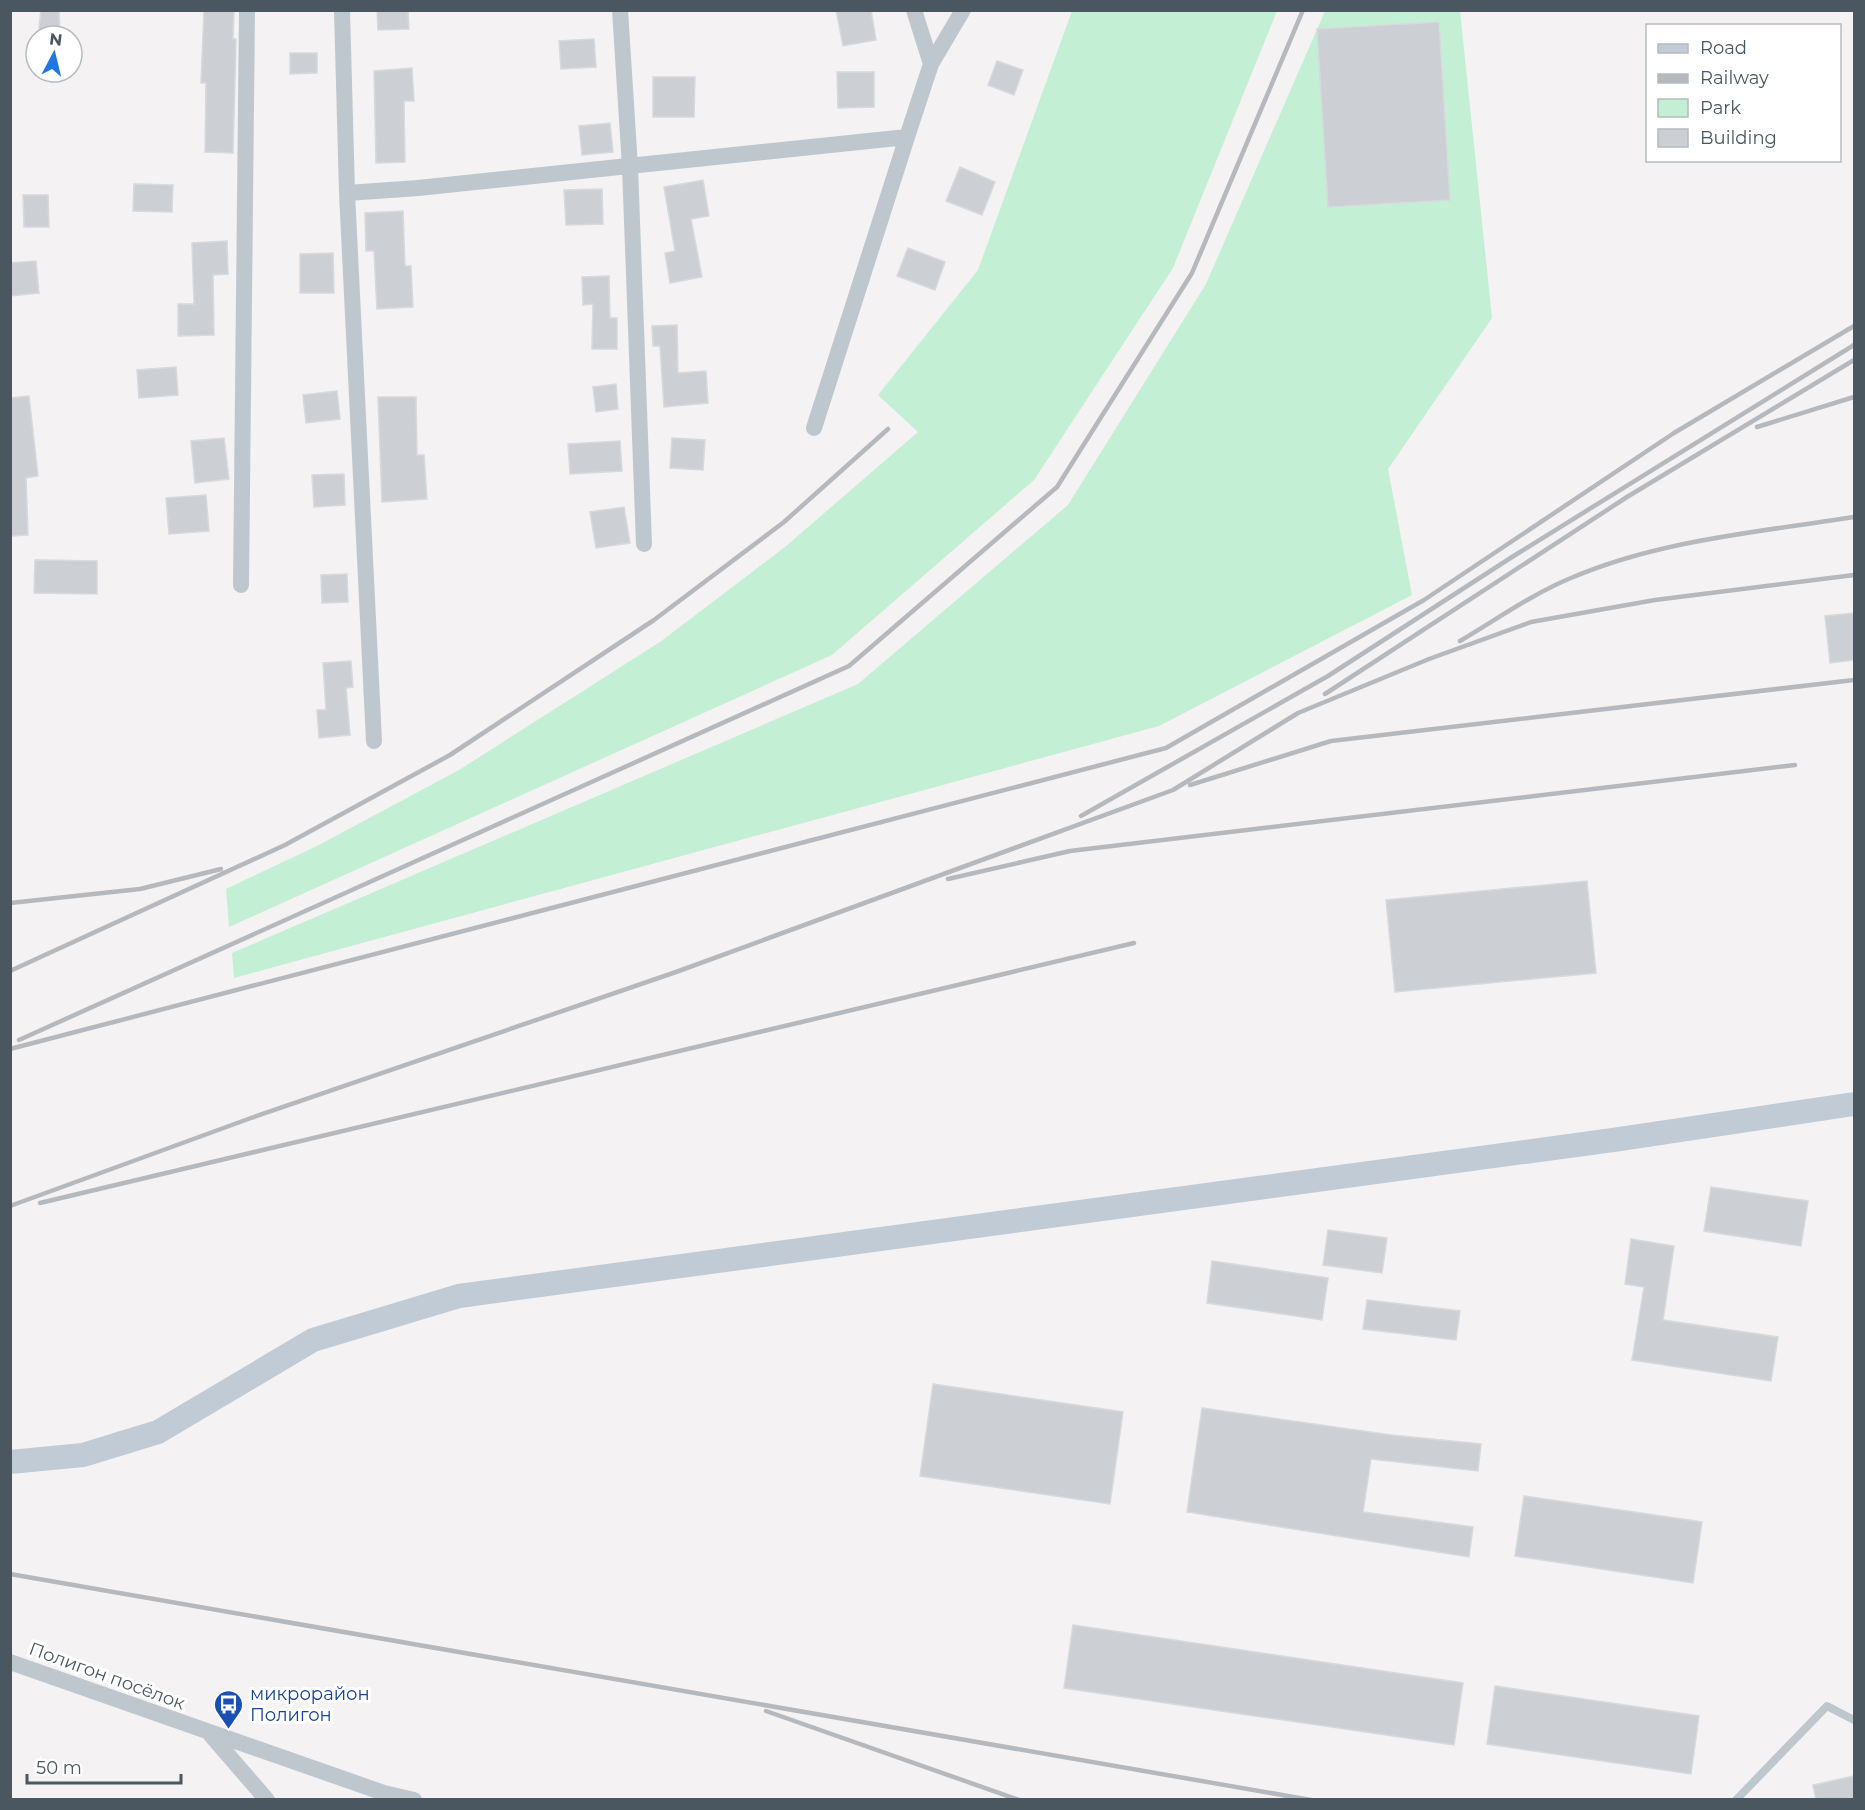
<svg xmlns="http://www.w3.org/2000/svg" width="1865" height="1810" font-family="Montserrat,sans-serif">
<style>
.green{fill:#c3efd4}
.building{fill:#cccfd4;stroke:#d7d9dd;stroke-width:1.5}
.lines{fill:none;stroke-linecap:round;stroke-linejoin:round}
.lane{stroke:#bec7ce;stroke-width:8}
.street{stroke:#bec7ce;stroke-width:16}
.secondary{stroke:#c1cbd5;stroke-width:24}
.rail{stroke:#b5b8bc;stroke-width:4.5}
.labels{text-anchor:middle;stroke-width:6;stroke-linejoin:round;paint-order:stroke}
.street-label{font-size:18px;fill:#4a5660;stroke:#fff}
.transit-label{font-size:18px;fill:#164399;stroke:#fff;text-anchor:start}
</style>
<rect width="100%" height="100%" fill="#f4f2f2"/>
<path class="green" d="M1072 11H1277L1173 268 1034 480 832 655 229 927 226 889 317 846 459 770 660 642 785 547 918 432 878 395 978 270Z
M1325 11H1460L1492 318 1388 469 1412 595 1159 726 234 978 232 953 858 684 1068 505 1206 284Z"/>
<path class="building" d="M41 10H59L60 36H38Z
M204 10H234L233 39H236L233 153 205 152 206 83H201Z
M377 10H408L409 29 378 30Z
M836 10H871L876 40 843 46Z
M1439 22 1450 200 1328 207 1317 29Z
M594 39 596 67 561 69 559 41Z
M290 53H317V73L290 74Z
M997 61 1023 70 1014 95 988 85Z
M412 68 414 101H404L405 162 376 163 374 71Z
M837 72H874V107L838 108Z
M653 77H695L694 117H653Z
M610 123 613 152 582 155 579 126Z
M960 167 995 182 982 215 946 201Z
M703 180 709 216 691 219 702 277 670 283 665 253 675 251 664 187Z
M134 184 173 185 172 212 133 211Z
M602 189 603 224 566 225 564 190Z
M23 195H48L49 227H24Z
M403 211 405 266H411L413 307 377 309 374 251H366L365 213Z
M227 241 228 274 213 275 214 335 178 336V304H194L192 243Z
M908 248 945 262 935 290 897 276Z
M333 253 334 293H300V254Z
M36 261 39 293 10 296V263Z
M609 276 610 318H617V349H592L593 304 583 305 582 277Z
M677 325 678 373 706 371 708 403 664 407 660 346H653L652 326Z
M176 367 178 395 139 398 137 370Z
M616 384 618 409 596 412 593 387Z
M337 391 340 419 306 423 303 395Z
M29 396 38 476 26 478 28 535 10 536V398Z
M378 397H416L417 455H424L427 499 382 502Z
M224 438 229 479 195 483 191 441Z
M672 438 705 440 703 470 670 468Z
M620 441 622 471 570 474 568 444Z
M344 474 345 505 314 507 312 475Z
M206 495 209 531 169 534 166 498Z
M624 507 630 543 596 548 590 512Z
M35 560 97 561V594L34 593Z
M347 574 348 602 322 603 321 575Z
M1854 613V660L1830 663 1825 616Z
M351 661 353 687 346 688 350 735 319 738 317 710H326L323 663Z
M1587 881 1596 973 1395 992 1386 900Z
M1711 1187 1808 1201 1801 1246 1704 1231Z
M1328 1230 1387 1238 1382 1273 1323 1265Z
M1631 1239 1674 1246 1663 1320 1778 1337 1771 1381 1632 1360 1644 1287 1625 1284Z
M1212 1261 1328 1278 1322 1320 1207 1303Z
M1367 1300 1460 1311 1456 1340 1363 1329Z
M933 1384 1123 1412 1110 1504 920 1476Z
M1202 1408 1391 1435 1481 1444 1478 1471 1371 1459 1363 1512 1473 1527 1469 1557 1187 1512Z
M1524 1496 1702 1522 1693 1583 1515 1556Z
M1073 1625 1463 1683 1454 1745 1064 1688Z
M1495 1686 1699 1716 1691 1774 1487 1744Z
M1854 1776V1800H1816L1813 1785Z"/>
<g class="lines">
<path class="lane" d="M1736 1800 1827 1706 1854 1720"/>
<path class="street" d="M342 10 347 193 374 741
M620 10 630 167 644 544
M914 10 931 64
M347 193 418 188 907 137 931 64 963 10
M814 428 907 137
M241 585 247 10
M10 1662 384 1793 414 1800
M210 1734 267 1800"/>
<path class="secondary" d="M10 1462 83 1455 158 1432 313 1340 459 1296 1613 1140 1854 1104"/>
<path class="rail" d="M1757 427 1854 397
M1460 641C1496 620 1532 594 1571 578 1660 540 1759 532 1854 517
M1325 694 1627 497 1854 360
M1190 785 1331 741 1854 680
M1081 816 1328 676 1512 557 1854 345
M948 879 1070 851 1795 765
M10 903 140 889 221 869
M10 971 285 845 450 755 654 620 784 522 888 429
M19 1040 849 666 1057 487 1192 273 1303 10
M10 1049 1166 748 1424 600 1674 433 1854 326
M40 1203 1134 943
M10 1206 251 1118 676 972 1173 790 1298 713 1429 659 1531 622 1655 600 1854 575
M10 1574 1311 1800
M766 1711 1019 1800"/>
</g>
<defs>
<symbol id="bus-pin" viewBox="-11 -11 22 30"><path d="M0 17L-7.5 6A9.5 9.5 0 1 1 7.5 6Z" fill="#1a4fb4" stroke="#fff"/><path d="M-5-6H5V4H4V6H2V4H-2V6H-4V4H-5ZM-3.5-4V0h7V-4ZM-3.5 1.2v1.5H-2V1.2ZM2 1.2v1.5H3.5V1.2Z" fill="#fff"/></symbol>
</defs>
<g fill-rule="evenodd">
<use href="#bus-pin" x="212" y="1688" width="33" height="45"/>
</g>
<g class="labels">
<g class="street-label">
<text transform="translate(107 1676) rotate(20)" y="6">Полигон посёлок</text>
</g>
<g class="transit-label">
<text x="250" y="1700">микрорайон<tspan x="250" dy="21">Полигон</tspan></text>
</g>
</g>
<rect width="1865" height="1810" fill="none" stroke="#4a5660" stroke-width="24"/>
<rect x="1646" y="24" width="195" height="138" fill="#ffffff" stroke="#b7bbbf" stroke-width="1.5"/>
<rect x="1658" y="44" width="30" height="9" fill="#c1cbd5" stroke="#b7bbbf" stroke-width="1.5"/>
<text x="1700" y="54" font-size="18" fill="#4a5660">Road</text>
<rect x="1658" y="74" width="30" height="9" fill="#b5b8bc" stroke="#b7bbbf" stroke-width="1.5"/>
<text x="1700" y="84" font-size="18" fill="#4a5660">Railway</text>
<rect x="1658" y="99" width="30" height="18" fill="#c3efd4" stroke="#b7bbbf" stroke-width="1.5"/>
<text x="1700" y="114" font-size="18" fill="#4a5660">Park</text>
<rect x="1658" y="129" width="30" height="18" fill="#cccfd4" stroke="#b7bbbf" stroke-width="1.5"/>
<text x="1700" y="144" font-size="18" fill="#4a5660">Building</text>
<g transform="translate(54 54) rotate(7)"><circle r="28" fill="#ffffff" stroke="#b7bbbf" stroke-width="1.5"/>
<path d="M0-4.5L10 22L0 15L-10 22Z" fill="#2077e1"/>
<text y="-9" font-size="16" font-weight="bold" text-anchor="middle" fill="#4a5660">N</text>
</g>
<path d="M27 1774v9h154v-9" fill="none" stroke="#4a5660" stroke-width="3"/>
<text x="36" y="1774" font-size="18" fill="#4a5660" stroke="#ffffff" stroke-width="4.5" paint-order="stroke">50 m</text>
</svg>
